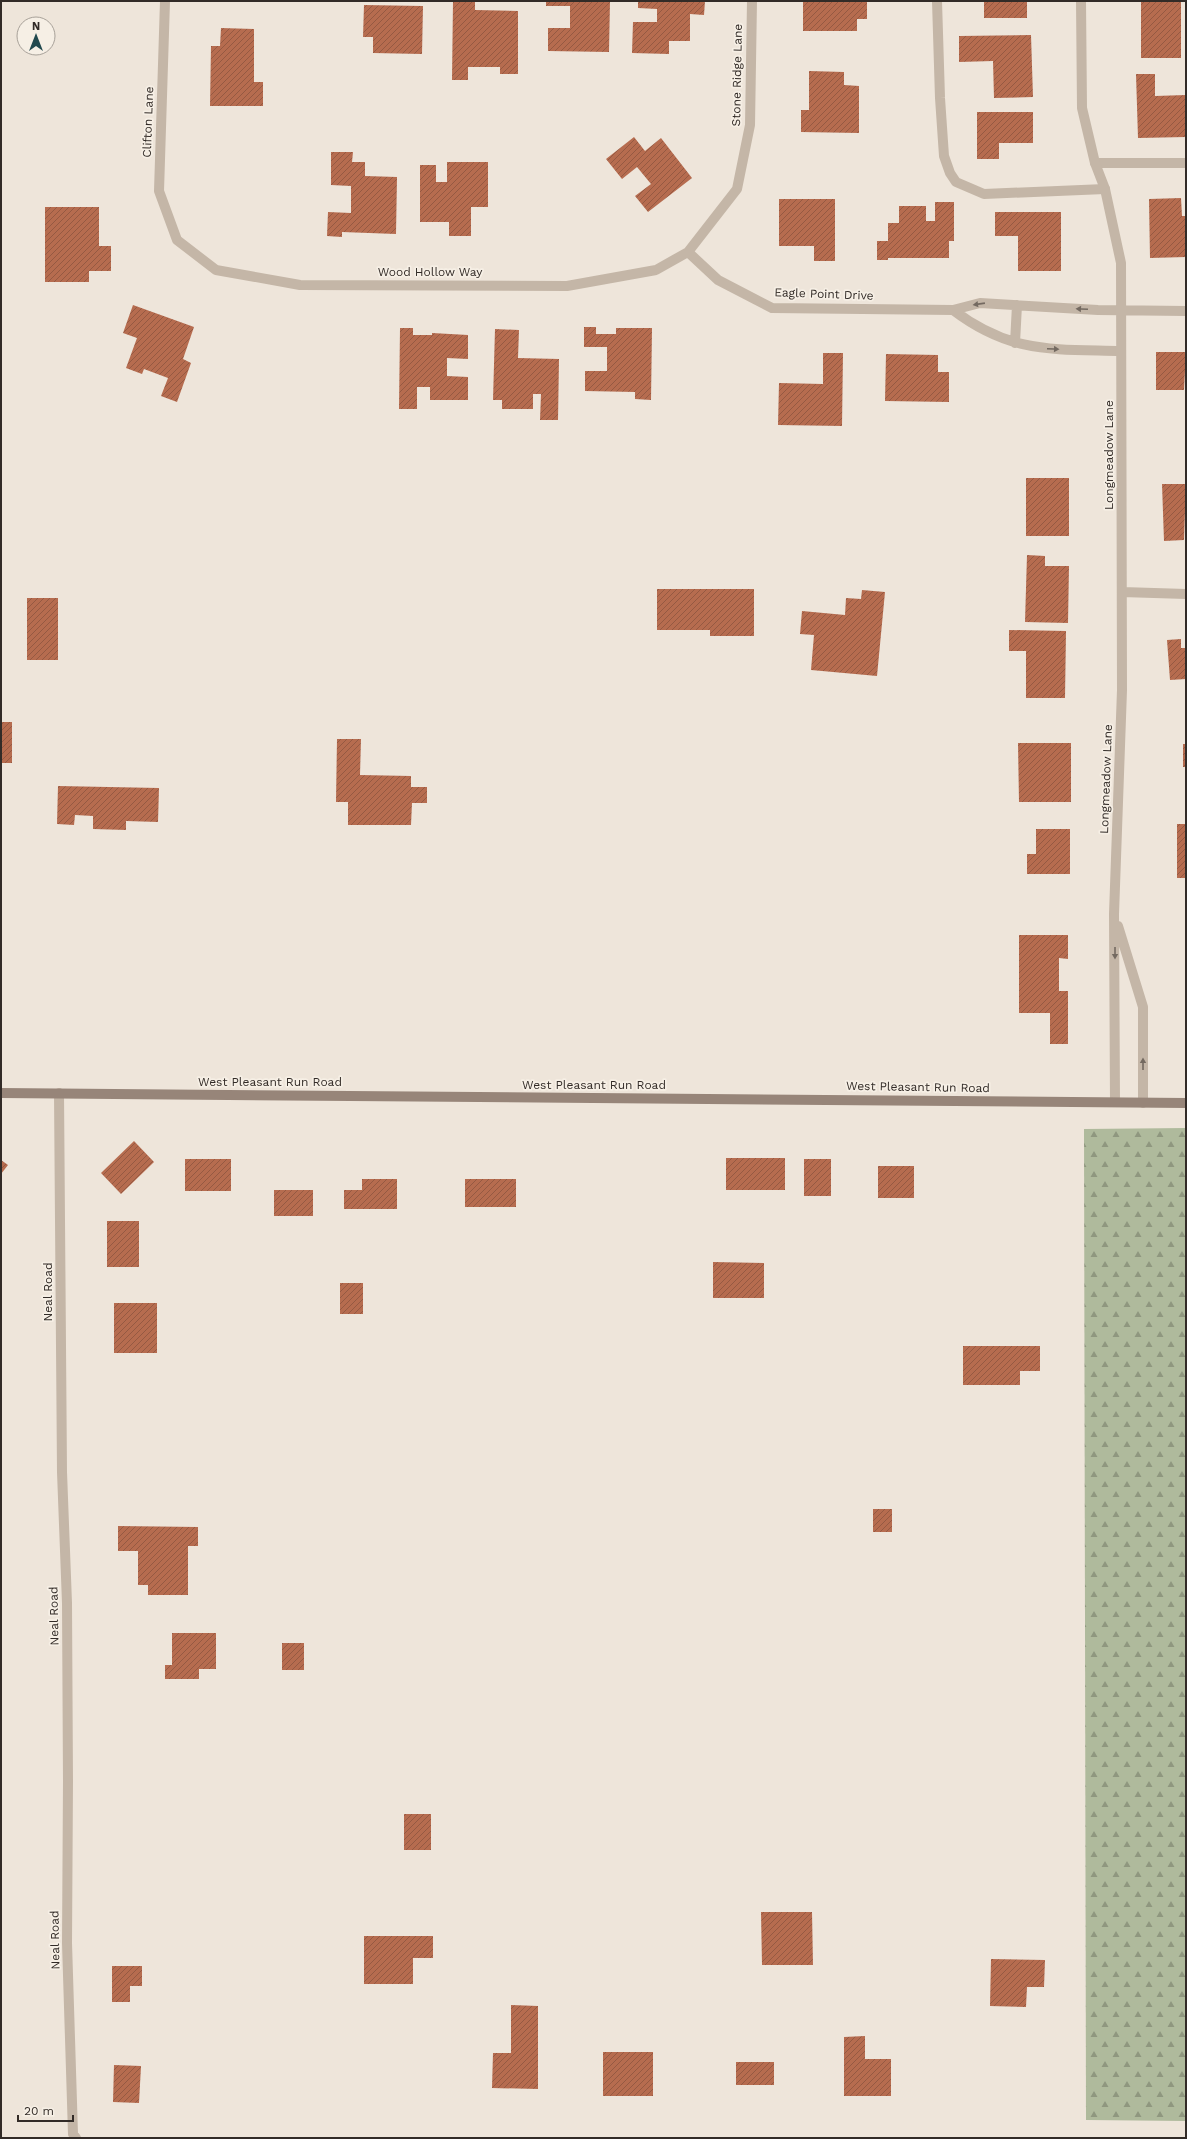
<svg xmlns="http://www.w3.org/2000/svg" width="1187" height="2139" font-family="'Work Sans',sans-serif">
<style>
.forest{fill:url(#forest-firs)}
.building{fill:url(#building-hatch)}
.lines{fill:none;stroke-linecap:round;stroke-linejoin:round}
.service{stroke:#c4b6a7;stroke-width:10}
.minor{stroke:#c4b6a7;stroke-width:10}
.secondary{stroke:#978579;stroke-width:10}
.oneway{fill:#746a61}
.labels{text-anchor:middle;stroke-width:3.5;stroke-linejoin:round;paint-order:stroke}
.street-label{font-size:12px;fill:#322b27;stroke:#f6efe5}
</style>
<defs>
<pattern id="forest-firs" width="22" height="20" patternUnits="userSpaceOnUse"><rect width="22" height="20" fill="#afba9c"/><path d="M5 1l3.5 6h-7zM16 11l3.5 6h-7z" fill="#8f977f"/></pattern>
<pattern id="building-hatch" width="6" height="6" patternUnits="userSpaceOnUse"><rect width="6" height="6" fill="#b66c4f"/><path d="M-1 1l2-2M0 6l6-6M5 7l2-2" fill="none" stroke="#955942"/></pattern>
</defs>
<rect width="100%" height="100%" fill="#eee5da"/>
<path class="forest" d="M1186 1128V2121L1086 2120 1084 1129Z"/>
<path class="building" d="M453 1H475V10L518 11V74H500V67H468V80H452Z
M546 1H610L609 52 548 51V28H570V6H546Z
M638 1H705L704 15 690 14V41H669V54L632 53 633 22H657V9L638 8Z
M803 1H867V19H857V31H803Z
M984 1H1027V18H984Z
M1141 1H1181V58H1141Z
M364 5 423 6 422 54 373 53V37H363Z
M221 28 254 29V82H263V106H210L211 46H220Z
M1031 35 1033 97 994 98 993 61 959 62V36Z
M809 71 844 72V85L859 86V133L801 132V110H809Z
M1136 74H1155V96L1186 95V137L1138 138Z
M977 112H1033V143H999V159H977Z
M634 137 645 151 661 138 692 178 648 212 635 196 651 184 637 167 622 179 606 159Z
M331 152H353L352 162H365V176L397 177 396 234 342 232V237L327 236 328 212 351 213V186L331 185Z
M447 162H488V207H471V236H449V222H420V165H436V182H447Z
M1181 198 1182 216H1186V257L1150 258 1149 199Z
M779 199H835V261H814V246H779Z
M935 202H954V241H949V258H888V260H877V241H888V223H899V206H926V221H935Z
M45 207H99V246H111V271H89V282H45Z
M995 212H1061V271H1018V236H995Z
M133 305 194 327 183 359 191 363 177 402 161 396 168 378 144 369 142 374 126 368 137 338 123 333Z
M584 327H596V334H616V328H652L651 400 635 399V392L585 391V371H607V347H584Z
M400 328H413V335H432V333L468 335V359L447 358V376L468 377V400H430V387H417V409H399Z
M495 329 519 330 518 358 559 359 558 420H540L541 394H533V409H502V400H493Z
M1156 352H1186L1184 390H1156Z
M823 353H843L842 426 778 425 779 383 823 384Z
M886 354 938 355V372H949V402L885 401Z
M1026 478H1069V536H1026Z
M1162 484H1186L1184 540 1164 541Z
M1027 555 1045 556V566H1069L1068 623 1025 622Z
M657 589H754V636H710V630H657Z
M862 590 885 592 877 676 811 670 814 635 800 634 802 611 845 615 846 598 861 599Z
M27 598H58V660H27Z
M1009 630 1066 631 1065 698H1026V651H1009Z
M1181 639V648H1186V679L1170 680 1167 640Z
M1 722H12V763H1Z
M337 739H361L360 775 411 776V787H427V803H412L411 825H348V802H336Z
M1018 743H1071V802H1019Z
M1183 744H1186V767H1183Z
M58 786 159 788 158 822 126 821V830L93 829V816L75 815 74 825 57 824Z
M1177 824H1186V878H1177Z
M1036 829H1070V874H1027V854H1036Z
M1019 935H1068V959L1059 958V991H1068V1044H1050V1013H1019Z
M134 1141 154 1162 121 1194 101 1173Z
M726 1158H785V1190H726Z
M185 1159H231V1191H185Z
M804 1159H831V1196H804Z
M1 1160 8 1165 1 1174Z
M878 1166H914V1198H878Z
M362 1179H397V1209H344V1190H362Z
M465 1179H516V1207H465Z
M274 1190H313V1216H274Z
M107 1221H139V1267H107Z
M713 1262 764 1263V1298H713Z
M340 1283H363V1314H340Z
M114 1303H157V1353H114Z
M963 1346H1040V1371H1020V1385H963Z
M873 1509H892V1532H873Z
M118 1526 198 1527V1546H188V1595H148V1585H138V1551H118Z
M172 1633H216V1669H199V1679H165V1665H172Z
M282 1643H304V1670H282Z
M404 1814H431V1850H404Z
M761 1912H812L813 1965H762Z
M364 1936H433V1958H413V1984H364Z
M991 1959 1045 1960 1044 1987H1027L1026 2007 990 2006Z
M112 1966H142V1986H130V2002H112Z
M511 2005 538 2006V2089L492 2088 493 2053H511Z
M865 2036V2059H891V2096H844V2037Z
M603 2052H653V2096H603Z
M736 2062H774V2085H736Z
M114 2065 141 2066 139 2103 113 2102Z"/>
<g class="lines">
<path class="service" d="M937 1 940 98 944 156 950 173 956 182 984 194 1105 189
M1095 163H1186"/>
<path class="minor" d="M165 1 159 191 177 240 216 270 300 285 567 286 656 270 688 252 737 189 750 125 752 1
M1081 1 1082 108 1095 163 1105 189 1121 263 1122 690 1114 914 1115 1102
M688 252 718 280 772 308 953 310
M1015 343 1017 305
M1121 351C1053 349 1011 354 953 310L980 303 1098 310 1186 311
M1122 592 1186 594
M1118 926 1143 1007V1103
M59 1093 62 1472 67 1603 68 1781 67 1943 73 2134 76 2138"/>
<path class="secondary" d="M1 1093 1186 1103"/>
</g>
<defs><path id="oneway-solid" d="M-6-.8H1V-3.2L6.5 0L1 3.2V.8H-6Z"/></defs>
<g class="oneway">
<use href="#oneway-solid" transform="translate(979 304) rotate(172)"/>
<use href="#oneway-solid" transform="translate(1082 309) rotate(-177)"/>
<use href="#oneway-solid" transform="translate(1053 349) rotate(2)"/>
<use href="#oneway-solid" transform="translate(1115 953) rotate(90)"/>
<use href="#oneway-solid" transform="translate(1143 1064) rotate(-90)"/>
</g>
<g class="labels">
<g class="street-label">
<text transform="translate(737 75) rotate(-89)" y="4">Stone Ridge Lane</text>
<text transform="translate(148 122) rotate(-88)" y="4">Clifton Lane</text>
<text x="430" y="276">Wood Hollow Way</text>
<text transform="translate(824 294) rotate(2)" y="4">Eagle Point Drive</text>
<text transform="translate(1109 455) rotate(-90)" y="4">Longmeadow Lane</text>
<text transform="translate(1106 779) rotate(-88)" y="4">Longmeadow Lane</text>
<text x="270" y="1086">West Pleasant Run Road</text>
<text x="594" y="1089">West Pleasant Run Road</text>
<text transform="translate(918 1087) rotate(1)" y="4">West Pleasant Run Road</text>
<text transform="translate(48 1292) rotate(-90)" y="4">Neal Road</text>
<text transform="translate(54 1616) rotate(-91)" y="4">Neal Road</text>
<text transform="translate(55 1940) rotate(-91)" y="4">Neal Road</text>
</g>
</g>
<rect width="1187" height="2139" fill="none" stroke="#322b27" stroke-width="4"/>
<g transform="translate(36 36)"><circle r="19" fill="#f6efe5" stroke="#a8a199"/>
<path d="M0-3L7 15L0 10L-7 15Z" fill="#22494e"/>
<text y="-6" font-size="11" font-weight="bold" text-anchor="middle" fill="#322b27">N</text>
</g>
<path d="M18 2115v6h55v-6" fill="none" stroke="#322b27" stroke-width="2"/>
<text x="24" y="2115" font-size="12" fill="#322b27" stroke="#f6efe5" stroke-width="3" paint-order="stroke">20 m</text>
</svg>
